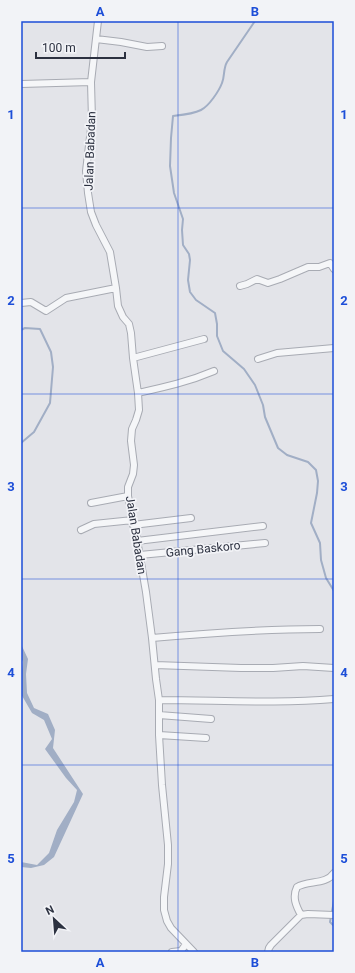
<svg xmlns="http://www.w3.org/2000/svg" width="355" height="973" font-family="Roboto,sans-serif">
<style>
.water{fill:#a1aec5}
.lines{fill:none;stroke-linecap:round;stroke-linejoin:round}
.stream{stroke:#a1aec5;stroke-width:2}
.minor-casing{stroke:#a8abb3;stroke-width:8}
.minor{stroke:#f5f6f8;stroke-width:6}
.grid{fill:none;stroke:#1d4ed8;stroke-width:1;stroke-opacity:0.55}
.labels{text-anchor:middle;stroke-width:3.5;stroke-linejoin:round;paint-order:stroke}
.street-label{font-size:12px;fill:#2c3140;stroke:#f2f3f7}
.neatline{fill:none;stroke:#1d4ed8;stroke-width:1.5}
.grid-label{font-size:13px;text-anchor:middle;font-weight:bold;fill:#1d4ed8}
</style>
<rect width="100%" height="100%" fill="#e3e4e9"/>
<path class="water" d="M21 644 28 659 26 674 27 693 34 708 48 714 55 730 53 748 83 794 54 857 44 865 31 868 21 867V862L37 865 49 853 57 830 74 802 77 790 66 778 45 749 52 739 44 720 32 713 21 694V678L23 662 21 657Z"/>
<g class="lines">
<path class="stream" d="M255 21 227 62C223 69 225 76 222 83 219 91 209 106 201 110 193 114 182 115 173 116L171 138 170 166 174 193 183 219 182 230 183 245 189 254 190 260 188 280 190 292 196 300 215 313 217 324V336L223 351 244 369 255 385 263 405 265 417 278 448 287 455 308 462 316 470 318 481 317 493 311 523 320 543 321 560 326 578 334 591
M21 330 25 328 40 329 51 352 53 367 50 403 34 432 21 443
M334 901 330 922 334 926"/>
<defs>
<path id="minor" d="M98 21 91 82 92 120 86 171 88 193 91 212 96 225 110 252 116 288 118 306 123 317 129 324 131 333 133 358 138 393 139 410 136 420 132 429 131 441 134 465 133 474 128 487V496L136 534 146 592 152 638 156 679 159 700V735L162 785 168 845V864L164 897V910L167 921 171 928 194 952
M96 39 121 42 147 47 162 46
M21 84 91 82
M240 286 247 284 257 279 268 283 280 279 308 267H319L330 263 334 269
M21 303 31 302 46 311 66 298 116 288
M133 358 204 339
M258 359 277 353 334 348
M138 393C165 387 188 382 214 371
M91 503 128 496
M133 525 191 518
M81 530 94 524 133 520
M137 541 263 526
M140 555 265 543
M152 638C208 633 264 629 320 629
M155 665 241 668H273L303 666 334 668
M159 700C217 700 276 704 334 699
M159 715 211 719
M159 735 206 738
M301 915C296 906 292 897 297 887 308 880 326 885 334 873
M172 952 181 951 186 944
M268 952 269 948 271 945 301 915 308 914 334 915"/>
</defs>
<use href="#minor" class="minor-casing"/>
<use href="#minor" class="minor"/>
</g>
<path class="grid" d="M178 21V952M21 208H334M21 394H334M21 579H334M21 765H334"/>
<g class="labels">
<g class="street-label">
<text transform="translate(90 151) rotate(-88)" y="4">Jalan Babadan</text>
<text transform="translate(136 535) rotate(81)" y="4">Jalan Babadan</text>
<text transform="translate(203 549) rotate(-6)" y="4">Gang Baskoro</text>
</g>
</g>
<rect width="355" height="973" fill="none" stroke="#f2f3f7" stroke-width="44"/>
<g transform="translate(54 919) rotate(334)" stroke="#f2f3f7" stroke-width="3" paint-order="stroke">
<path d="M0-3L7 15L0 10L-7 15Z" fill="#2c3140"/>
<text y="-6" font-size="11" font-weight="bold" text-anchor="middle" fill="#2c3140">N</text>
</g>
<path d="M36 52v6h89v-6" fill="none" stroke="#2c3140" stroke-width="2"/>
<text x="42" y="52" font-size="12" fill="#2c3140" stroke="#f2f3f7" stroke-width="3" paint-order="stroke">100 m</text>
<rect x="22" y="22" width="311" height="929" class="neatline"/>
<g class="grid-label">
<text x="100" y="16">A</text>
<text x="255" y="16">B</text>
<text x="11" y="119">1</text>
<text x="344" y="119">1</text>
<text x="11" y="305">2</text>
<text x="344" y="305">2</text>
<text x="11" y="491">3</text>
<text x="344" y="491">3</text>
<text x="11" y="677">4</text>
<text x="344" y="677">4</text>
<text x="11" y="863">5</text>
<text x="344" y="863">5</text>
<text x="100" y="967">A</text>
<text x="255" y="967">B</text>
</g>
</svg>
